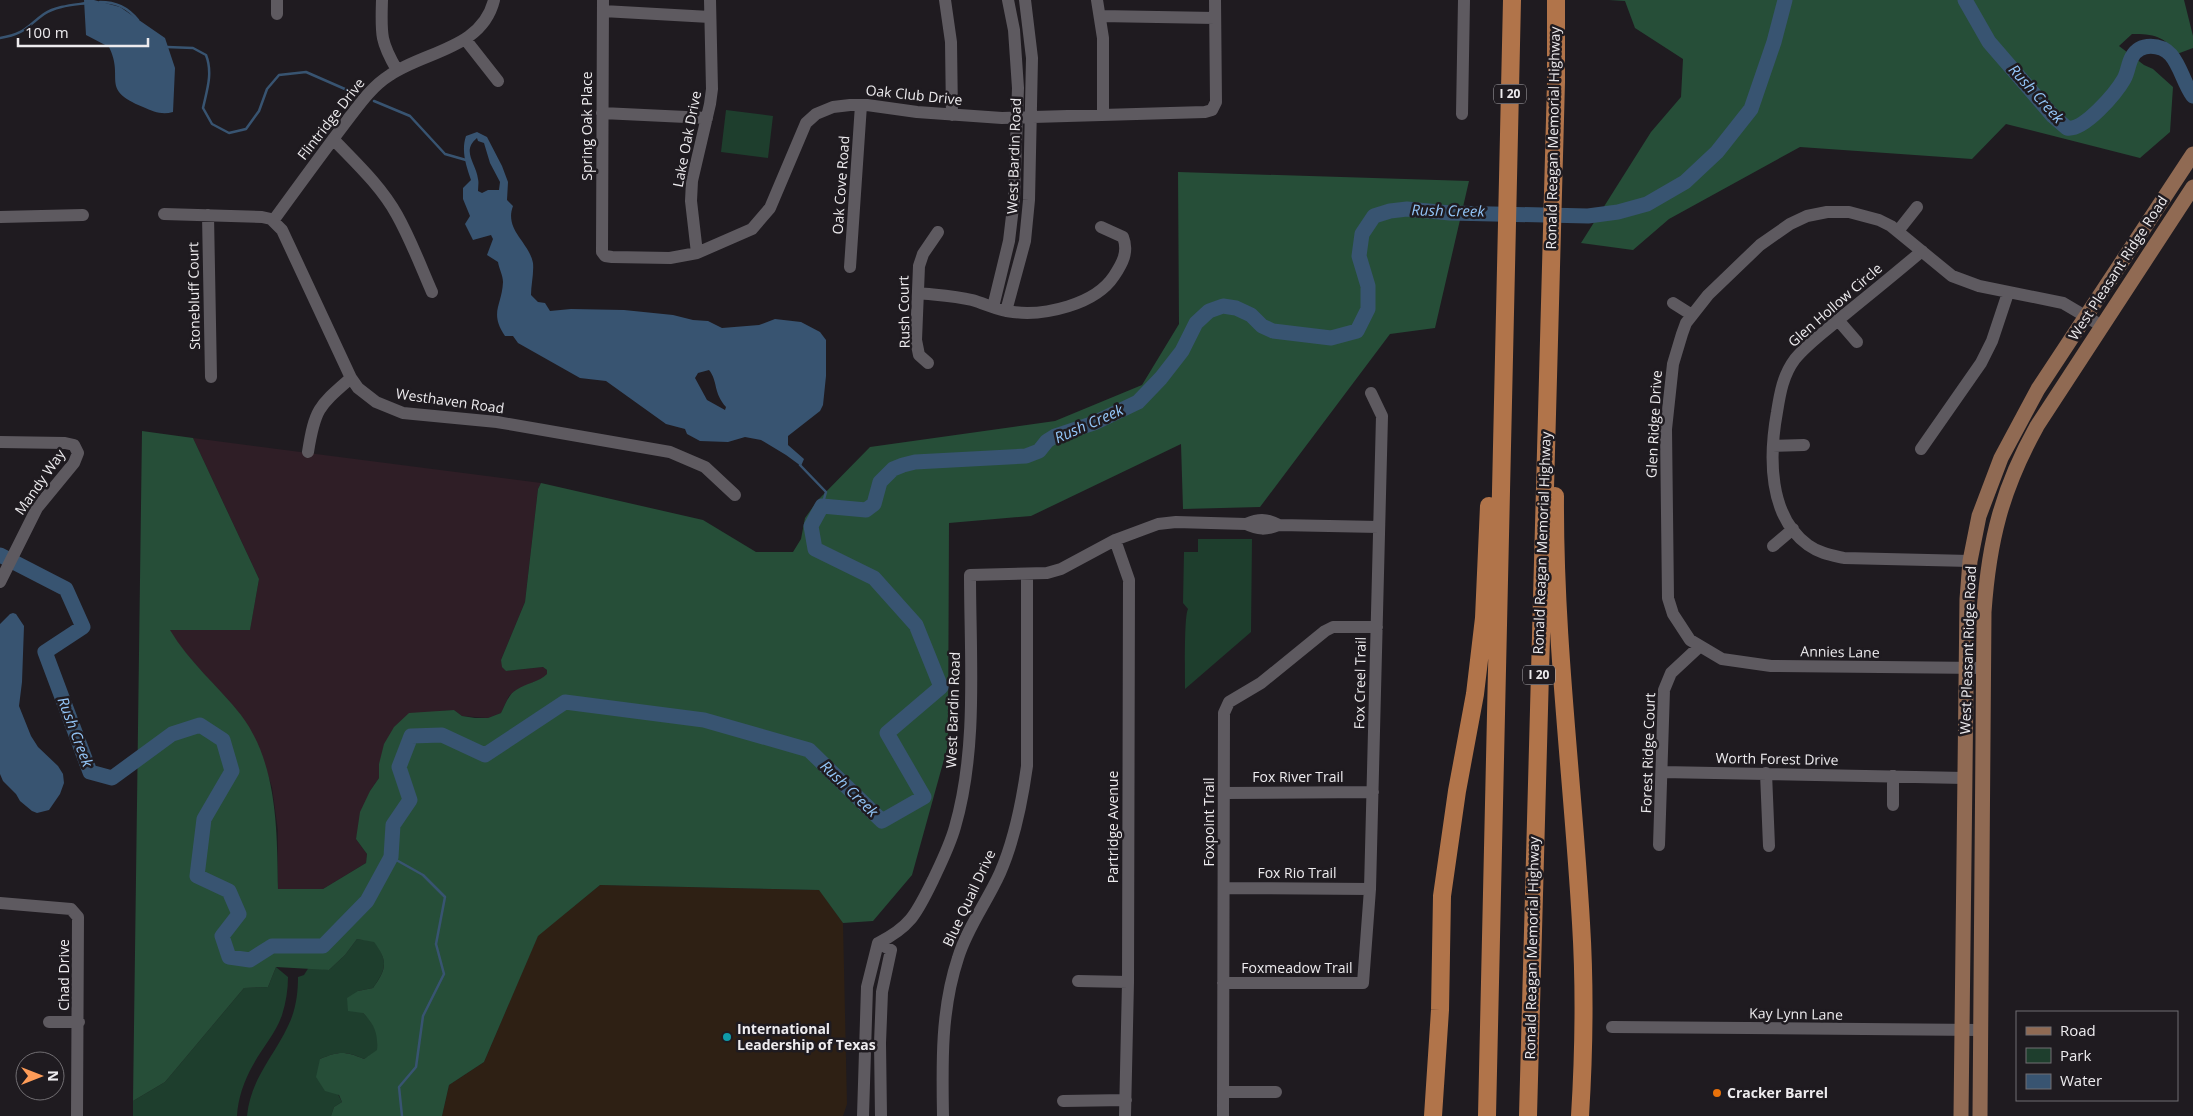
<svg xmlns="http://www.w3.org/2000/svg" width="2193" height="1116" font-family="'Open Sans',sans-serif">
<style>
.commercial{fill:#2f1e26}
.education{fill:#2e2014}
.green{fill:#1e3e2d}
.forest{fill:#264e38}
.water{fill:#385471;fill-rule:evenodd}
.lines{fill:none;stroke-linecap:round;stroke-linejoin:round}
.stream{stroke:#385471;stroke-width:2.5}
.river{stroke:#385471;stroke-width:15}
.minor{stroke:#5e5a60;stroke-width:12}
.major{stroke:#906a53;stroke-width:15}
.highway{stroke:#b1744a;stroke-width:18}
.culture-dot{fill:#0f9aa8;stroke:#1f1b20;stroke-width:2}
.food-dot{fill:#e8710a;stroke:#1f1b20;stroke-width:2}
.labels{text-anchor:middle;stroke-width:5;stroke-linejoin:round;paint-order:stroke}
.shield{fill:#1f1b20;stroke:#afadb0;stroke-width:1}
.shield-label{font-size:12px;font-weight:bold;fill:#edebee}
.street-label{font-size:14px;fill:#edebee;stroke:#1f1b20}
.poi-label{font-size:14px;font-weight:bold;fill:#edebee;stroke:#1f1b20;text-anchor:start}
.water-label{font-size:15px;font-style:italic;fill:#93c5f7;stroke:#1f1b20}
</style>
<rect width="100%" height="100%" fill="#1f1b20"/>
<path class="commercial" d="M193 438 541 483 538 489 525 602 501 660 506 671 543 667 547 670 548 674 543 678 516 690 509 696 501 713 488 718 462 716 454 710 439 711 379 764V778L370 791 356 839 367 854 366 863 323 889H278V831L272 787 257 745 242 717 180 647 169 630 250 629 259 579Z"/>
<path class="education" d="M600 885 820 890 843 923 847 1104 843 1116H442L449 1085 484 1062 538 935Z"/>
<path class="green" d="M726 110 773 116 768 158 721 152Z
M1198 539H1252L1251 632 1185 689C1185 674 1184 616 1188 609L1183 603 1184 552H1198Z
M357 939 374 941C388 961 387 968 373 988L358 991 363 1013 372 1022 378 1036 377 1051 364 1059C346 1051 339 1051 320 1059L342 1102 334 1107 331 1116H247C251 1078 273 1058 288 1026 296 1010 298 993 298 977L304 975 309 967 329 970 345 955Z
M276 967 288 977C288 990 286 1002 282 1015 276 1033 262 1048 253 1065 244 1081 238 1098 237 1116H133V1101L165 1082 244 988 268 987Z"/>
<path class="forest" d="M1609 0H2184L2193 36V48L2177 54C2165 36 2153 34 2132 34L2119 46 2144 65 2153 69 2173 87 2170 132 2140 158 2006 124 1972 159 1800 147 1669 219 1633 250 1581 243 1651 132 1681 97 1683 59 1635 28 1625 1Z
M1178 172 1469 181 1435 328 1390 334 1260 507 1183 509 1181 444 1031 516 949 523 948 745 912 875 873 921 843 923 819 890 600 885 538 936 484 1062 449 1085 442 1116H331L334 1107 342 1102 339 1095 325 1091 316 1077 320 1059C339 1051 345 1051 364 1059L377 1050C378 1034 375 1025 363 1013L348 1011 347 998 358 991 373 988C387 968 388 961 374 942L357 939 345 955 329 970 276 967 268 987 244 988 165 1082 133 1101 142 431 193 438 259 579 250 630H170C189 662 218 686 241 715 278 764 277 832 278 889H323L366 863 367 854 356 839 360 812 370 791 379 778V764L384 744 394 727 409 713 454 710 462 716 475 718H488L501 713C505 705 508 695 516 690 526 683 539 682 547 674V670L543 667 506 671 502 667 501 660 525 602 538 489 541 483 703 520 756 552H793L801 539 805 518 818 500 870 447 1055 421 1142 385 1179 324Z"/>
<path class="water" d="M84 0H94L120 7 165 38 175 68 173 112C162 115 154 112 143 107 99 89 125 79 109 47L86 35Z
M477 132 487 137 502 166 508 182 507 200 513 206C504 230 529 242 533 263 534 273 531 285 531 295L538 302 545 303 550 311 571 309 624 310 673 315 693 320 708 321 722 328 759 325 775 319 801 322 820 332 826 340V376L823 405 820 411 788 436V445L804 459 801 466 786 455 761 440 745 437 728 442 700 441 687 434 685 429 666 424 606 381 580 378 518 343 513 336H505C489 312 502 306 503 282 503 275 499 269 498 262L487 255 493 239 491 235 473 240 465 224 470 216 463 199V188L471 180C466 165 461 151 466 136ZM477 138 478 141 484 143 490 163 500 182 499 190H488L482 193 478 191C478 187 479 183 478 179 476 163 461 151 477 138ZM709 370C718 381 713 393 726 407L725 410 707 400 695 378 698 373Z
M13 613 16 614 24 626 22 682 19 706 31 736 38 747 58 766 63 774 64 783 60 794 49 810 37 813 32 811 20 801 16 794 3 781 0 774V624L10 614Z"/>
<g class="lines">
<path class="stream" d="M100 2C116 2 127 7 138 20
M0 38C25 34 26 27 44 14 56 6 73 5 87 3
M167 47 193 48 206 55C213 73 207 90 203 108L212 124 229 133 246 129 259 111 267 89 279 75 306 72 354 93
M374 101 410 116 445 154 466 160
M800 465 826 492 822 506
M391 857 423 875 445 897 436 944 444 974 423 1016 416 1067 399 1087 402 1116"/>
<path class="river" d="M1965 0 1989 42 2053 116 2067 128C2084 131 2116 93 2124 79 2128 72 2128 64 2132 57 2140 42 2161 44 2171 55 2181 67 2184 84 2193 96
M0 555 66 589 83 627 45 652 90 772 112 778 172 734 200 725 223 740 232 771 204 819 197 876 229 891 239 914 222 936 229 957 250 960 272 946H323L367 901 391 857 393 825 410 800 399 767 411 736 442 735 485 755 565 702 704 720 809 750 882 821 924 797 887 733 941 687 916 625 874 578 815 549 811 526 822 506 866 510 874 504 880 482 893 469 903 465 915 462 1026 456 1039 451 1047 441 1055 436 1094 423 1138 402 1161 378 1182 351 1196 323 1209 311 1223 306 1236 308 1251 315 1262 326 1273 331 1331 338 1357 331 1368 309V286L1359 256 1362 234 1374 216 1390 211 1407 209 1450 213 1588 216 1618 212 1647 204 1685 182 1717 152 1751 109 1774 42 1785 0"/>
<path class="minor" d="M277 0V14
M382 0C381 34 380 41 397 70
M603 0 602 252 605 256 612 257 670 258 697 253 752 229 770 208 806 123 816 114 833 107 850 105H867L917 112 1002 118 1205 112 1212 110 1216 102 1215 0
M945 0 951 42 952 115
M1097 0 1103 38V115
M603 11 710 17
M1100 16 1215 18
M465 39 498 81
M602 113 707 118
M1462 114 1464 0
M333 139C356 163 381 186 397 215 411 240 421 267 432 292
M164 214 262 217 271 219 282 230 351 378 358 388 376 402 403 413 497 422 670 452 705 467 735 495
M208 215 211 377
M0 217 83 215
M273 221C297 188 321 155 346 122 359 105 371 87 390 75 425 51 482 49 494 0
M1898 231 1917 207
M1922 251C1896 273 1869 295 1843 316 1827 330 1808 343 1795 359 1783 375 1780 393 1777 412 1769 456 1768 516 1808 545 1819 553 1831 555 1844 558L1970 561
M697 253 691 201 692 181 710 104 712 89 710 0
M850 267 861 105
M919 293C936 295 955 296 972 300 986 304 999 311 1013 312 1044 316 1095 305 1114 276 1122 264 1129 252 1123 237L1101 227
M1673 303 1692 315
M993 307 1009 241 1014 199 1018 88 1014 30 1008 0
M1006 311 1025 241 1029 200 1032 58 1025 0
M1838 320 1857 342
M928 363 919 355 916 340 919 266 923 254 938 232
M0 442 65 443 74 445 78 453 74 463 37 508 0 582
M1773 446 1804 445
M1921 449 1981 363 1992 341 2008 293
M308 452C315 408 319 406 351 378
M1246 524C1258 530 1266 530 1279 525L1379 527
M1115 540 1129 580 1128 982 1125 1116
M1773 546 1793 529
M1983 668 1771 666 1722 659 1690 640 1673 614 1668 598 1666 429 1673 364 1682 334 1686 323 1708 295 1760 245 1790 224 1807 216 1827 212H1849L1879 220 1891 226 1952 276 1979 286 2063 303 2102 326
M1662 772 1965 778
M1766 773 1769 846
M1893 776V805
M1224 793 1373 792
M1659 845 1664 690 1671 673 1700 646
M1224 888 1370 889
M0 903 71 909 78 917 77 1116
M878 943 891 950 882 992 880 1043 881 1116
M1078 981 1128 982
M1223 983H1363L1370 889 1382 416 1371 393
M49 1022H79
M1612 1027 1979 1030
M1223 1092H1276
M1063 1101 1126 1100
M863 1116 867 987 878 943C912 926 917 912 933 880 941 863 950 845 955 827 978 748 970 657 970 575L1047 573 1061 569 1115 540 1158 524 1176 522 1246 524C1258 519 1266 518 1279 525
M943 1116C942 1062 941 1009 958 958 967 928 987 902 1000 873 1015 839 1022 802 1027 766V574
M1223 1116 1224 713 1229 702 1261 683 1325 631 1333 627H1377"/>
<path class="major" d="M1961 1116 1967 599 1970 561 1979 516 2001 458 2038 389 2193 154
M1980 1116 1984 612C1989 540 2002 489 2037 426L2193 187"/>
<path class="highway" d="M1555 496C1554 639 1573 781 1581 923 1585 987 1584 1052 1580 1116
M1433 1116 1440 1010 1442 896 1457 791 1475 694 1484 618 1489 506
M1487 1116 1512 0
M1528 1116 1556 82V0"/>
</g>
<circle class="culture-dot" cx="727" cy="1037" r="5"/>
<circle class="food-dot" cx="1717" cy="1093" r="5"/>
<g class="labels">
<g class="shield">
<rect x="1494" y="84.5" width="32" height="19" rx="4"/>
<rect x="1523" y="665.5" width="32" height="19" rx="4"/>
</g>
<g class="shield-label">
<text x="1510" y="98">I 20</text>
<text x="1539" y="679">I 20</text>
</g>
<g class="street-label">
<text transform="translate(914 95) rotate(6)" y="5">Oak Club Drive</text>
<text transform="translate(331 119) rotate(-52)" y="5">Flintridge Drive</text>
<text transform="translate(587 126) rotate(-90)" y="5">Spring Oak Place</text>
<text transform="translate(1553 138) rotate(-89)" y="5">Ronald Reagan Memorial Highway</text>
<text transform="translate(687 139) rotate(-79)" y="5">Lake Oak Drive</text>
<text transform="translate(1014 156) rotate(-88)" y="5">West Bardin Road</text>
<text transform="translate(841 185) rotate(-86)" y="5">Oak Cove Road</text>
<text transform="translate(2118 268) rotate(-57)" y="5">West Pleasant Ridge Road</text>
<text transform="translate(194 296) rotate(-91)" y="5">Stonebluff Court</text>
<text transform="translate(1835 305) rotate(-41)" y="5">Glen Hollow Circle</text>
<text transform="translate(904 312) rotate(-91)" y="5">Rush Court</text>
<text transform="translate(450 401) rotate(8)" y="5">Westhaven Road</text>
<text transform="translate(1654 424) rotate(-87)" y="5">Glen Ridge Drive</text>
<text transform="translate(40 482) rotate(-55)" y="5">Mandy Way</text>
<text transform="translate(1542 543) rotate(-88)" y="5">Ronald Reagan Memorial Highway</text>
<text transform="translate(1968 650) rotate(-88)" y="5">West Pleasant Ridge Road</text>
<text transform="translate(1840 652) rotate(1)" y="5">Annies Lane</text>
<text transform="translate(1360 683) rotate(-89)" y="5">Fox Creel Trail</text>
<text transform="translate(953 710) rotate(-88)" y="5">West Bardin Road</text>
<text transform="translate(1648 753) rotate(-88)" y="5">Forest Ridge Court</text>
<text transform="translate(1777 759) rotate(1)" y="5">Worth Forest Drive</text>
<text x="1298" y="782">Fox River Trail</text>
<text transform="translate(1209 822) rotate(-90)" y="5">Foxpoint Trail</text>
<text transform="translate(1113 827) rotate(-90)" y="5">Partridge Avenue</text>
<text x="1297" y="878">Fox Rio Trail</text>
<text transform="translate(969 898) rotate(-65)" y="5">Blue Quail Drive</text>
<text transform="translate(1532 948) rotate(-89)" y="5">Ronald Reagan Memorial Highway</text>
<text x="1297" y="973">Foxmeadow Trail</text>
<text transform="translate(64 975) rotate(-90)" y="5">Chad Drive</text>
<text transform="translate(1796 1014) rotate(1)" y="5">Kay Lynn Lane</text>
</g>
<g class="poi-label">
<text x="737" y="1034">International<tspan x="737" dy="16">Leadership of Texas</tspan></text>
<text x="1727" y="1098">Cracker Barrel</text>
</g>
<g class="water-label">
<text transform="translate(2036 94) rotate(48)" y="5">Rush Creek</text>
<text transform="translate(1448 211) rotate(1)" y="5">Rush Creek</text>
<text transform="translate(1089 424) rotate(-24)" y="5">Rush Creek</text>
<text transform="translate(75 732) rotate(69)" y="5">Rush Creek</text>
<text transform="translate(849 789) rotate(44)" y="5">Rush Creek</text>
</g>
</g>
<rect x="2016" y="1011" width="162" height="90" fill="#1f1b20" stroke="#716e72"/>
<rect x="2026" y="1027" width="25" height="8" fill="#906a53" stroke="#716e72"/>
<text x="2060" y="1036" font-size="15" fill="#edebee">Road</text>
<rect x="2026" y="1048" width="25" height="15" fill="#1e3e2d" stroke="#716e72"/>
<text x="2060" y="1061" font-size="15" fill="#edebee">Park</text>
<rect x="2026" y="1074" width="25" height="15" fill="#385471" stroke="#716e72"/>
<text x="2060" y="1086" font-size="15" fill="#edebee">Water</text>
<g transform="translate(40 1076) rotate(90)"><circle r="24" fill="#1f1b20" stroke="#716e72"/>
<path d="M0-4L9 19L0 12L-9 19Z" fill="#fe9c58"/>
<text y="-8" font-size="14" font-weight="bold" text-anchor="middle" fill="#edebee">N</text>
</g>
<path d="M18 38v8h130v-8" fill="none" stroke="#edebee" stroke-width="2.5"/>
<text x="25" y="38" font-size="15" fill="#edebee" stroke="#1f1b20" stroke-width="4" paint-order="stroke">100 m</text>
</svg>
